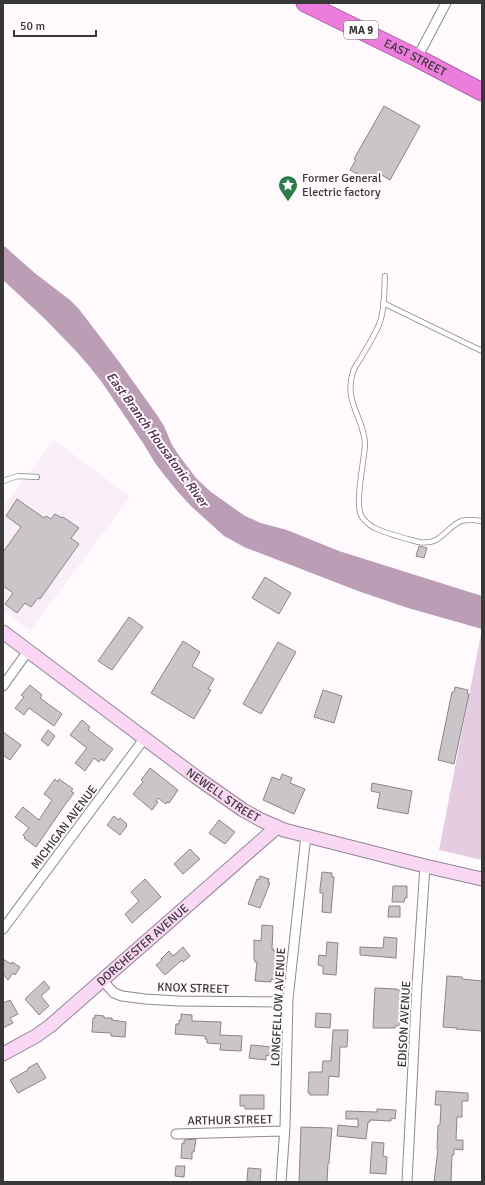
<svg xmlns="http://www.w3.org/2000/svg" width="485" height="1185" font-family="Signika,sans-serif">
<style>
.built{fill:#faeef7}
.green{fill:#e6cce1}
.water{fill:#bb9eb6}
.building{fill:#cac5c9;stroke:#8a8589}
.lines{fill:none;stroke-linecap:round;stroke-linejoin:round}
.lane-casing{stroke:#8e898d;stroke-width:6}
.street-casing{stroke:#8e898d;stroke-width:11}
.secondary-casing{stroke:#8e898d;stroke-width:15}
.highway-casing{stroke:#ae65a4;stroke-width:19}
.lane{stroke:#fff;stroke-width:4.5}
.street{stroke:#fff;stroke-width:9}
.secondary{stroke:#fad8f5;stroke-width:13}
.highway{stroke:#ed7ddd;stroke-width:17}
.labels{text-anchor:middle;stroke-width:4;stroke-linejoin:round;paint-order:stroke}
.shield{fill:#fffafe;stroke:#747274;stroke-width:1}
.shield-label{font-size:11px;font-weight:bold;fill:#393839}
.street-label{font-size:12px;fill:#393839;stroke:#fffafe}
.poi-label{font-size:12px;fill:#393839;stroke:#fffafe;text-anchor:start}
.water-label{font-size:13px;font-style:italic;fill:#4f284a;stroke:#fffafe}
</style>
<rect width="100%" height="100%" fill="#fffafe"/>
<path class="built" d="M54 440 130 497 30 631 3 611V507Z"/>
<path class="green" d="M482 629V860L439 850Z"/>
<path class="water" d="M3 245 36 274 70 300 79 309 120 363 157 415 164 426 172 445 178 454 196 478 211 492 245 516 261 523 287 530 339 551 482 596V629L408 608 358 591 244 547 224 536 192 507 178 492 165 476 155 463 143 443 101 381 89 366 75 350 45 319 3 280Z"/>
<path class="building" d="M384 106 420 126 390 180 380 174 374 184 350 170 356 160 354 159Z
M17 499 44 518 46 516 51 519 55 514 62 518 63 517 79 528 71 538 79 544 40 599 38 598 31 607 25 603 17 613 5 604 13 593 3 586V552L21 527 6 516Z
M419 546 427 548 424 558 416 556Z
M265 577 291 593 279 614 252 598Z
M129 617 143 627 112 670 98 661Z
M183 641 200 652 192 666 214 679 208 689 211 690 194 719 151 693Z
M278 642 296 652 261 714 243 704Z
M30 685 42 695 40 698 62 714 54 726 29 708 24 715 15 708 24 697 21 695Z
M455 687 468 690 467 694H469L454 764 438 760 452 692H454Z
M323 690 342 696 334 723 314 717Z
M82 720 90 727 88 730 113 749 104 761 101 759 99 762 94 758 85 771 75 763 87 748 70 735Z
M48 730 55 736 48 746 41 740Z
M3 732 21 745 10 760 3 755Z
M150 768 178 790 169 803 167 802 166 804 158 798 156 801 158 802 152 810 133 794 143 782 141 780Z
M282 774 292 778 290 783 305 789 294 814 263 800 272 777 280 780Z
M55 779 58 782 59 779 73 789 71 791 74 793 67 802 36 847 24 838 25 837 23 835 29 828 15 817 23 807 39 820 52 800 44 794Z
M372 783 412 791 408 814 377 808 380 793 371 791Z
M114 816 119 820 120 818 127 824 126 825 127 826 120 835 107 825Z
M219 820 235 832 225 844 209 833Z
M190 849 200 859 183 874 174 864Z
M322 872 332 873V877H334L331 913 322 912 323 893H320V889Z
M260 876 269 879 268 883H270L260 908 248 904 257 879 259 880Z
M145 879 161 897 132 923 125 914 139 901 131 892Z
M393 886H407V898H405L404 902H392Z
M389 906H400V917H388Z
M262 925 273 926 272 949H274L273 951H276L277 971 276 980 271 979V982L255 981 257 962H255V960H254V940L261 941Z
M384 937 397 938 396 958 360 955V947L383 948Z
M327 942 338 943 336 975 323 974V966L318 965 319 955 326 956Z
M183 947 190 956 183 962 182 960 165 975 156 965 162 960 161 959 169 951 173 956Z
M3 959 11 964 12 962 20 967 15 975 13 973 8 980 3 974Z
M447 976 462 977V979L482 981V1031L456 1029 457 1028 443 1027Z
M44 981 50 988 41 996 49 1006 39 1015 25 999Z
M375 988 397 989V990H401L399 1026H395V1028H373Z
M10 1000 18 1014 10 1018 13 1023 3 1028V1003Z
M316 1013 331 1014 330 1028 315 1027Z
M181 1014 192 1015V1021L221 1022 220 1035 242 1036 241 1051 220 1050 221 1044 207 1043V1039H205V1036L175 1034 176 1024H179V1020H181Z
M95 1015 104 1016V1018H112V1020L126 1022 125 1037 111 1036V1033L92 1032 93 1018H95Z
M333 1030H348L347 1047H340L339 1077 329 1076 328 1095H310V1093H308L309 1072H322L323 1061H331Z
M251 1045 272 1047 271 1056 266 1055V1060L249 1058Z
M37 1063 46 1078 18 1093 10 1080 28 1070V1068Z
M436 1091 468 1093V1101H462V1117H457L456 1140H463V1150L454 1149V1155H452L451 1182H434L438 1149H437L438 1125H440L441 1105H435Z
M240 1095H264V1109H245V1106H240Z
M377 1109 396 1110 395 1119 391 1118V1121L370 1120V1122H368L366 1139 337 1136 338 1125 358 1127V1119H346V1111L377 1112Z
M301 1127 332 1128 329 1163H328L327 1182H299Z
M196 1139 194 1152H192V1159L181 1158 182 1143 184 1144V1140Z
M372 1142 384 1143 383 1156 387 1157 386 1174 370 1173Z
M176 1166H185L184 1177 175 1176Z
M248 1168 261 1169 260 1182 247 1181Z"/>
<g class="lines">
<defs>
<path id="lane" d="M385 276C384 293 385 314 377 329 372 340 365 351 359 361 357 364 354 368 353 372 343 402 365 419 365 445 364 462 354 505 362 517 365 521 369 525 373 527 383 533 408 539 419 542 441 546 445 528 461 521 468 519 475 520 482 521
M383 303 482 351
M3 481 18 476 37 477"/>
<path id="street" d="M417 58 446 3
M3 686 28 651
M3 929 144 739
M103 981 114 993 122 996 145 999 178 1001 288 1002
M176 1134 284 1131
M281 1182 285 1127 288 999 306 835
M407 1182 417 985 425 866"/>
<g id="secondary">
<path id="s1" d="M3 632 196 777 243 810 261 820 284 830 425 866 482 879"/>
<path id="s2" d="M3 1054 36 1036 50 1026 277 827"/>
</g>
<g id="highway">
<path id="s3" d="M305 3 417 58 482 92"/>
</g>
</defs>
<use href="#lane" class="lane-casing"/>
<use href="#street" class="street-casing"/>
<use href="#secondary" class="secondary-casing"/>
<use href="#highway" class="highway-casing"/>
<use href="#lane" class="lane"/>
<use href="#street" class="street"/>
<use href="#secondary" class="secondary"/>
<use href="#highway" class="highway"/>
</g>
<defs>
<symbol id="sight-pin" viewBox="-11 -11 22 30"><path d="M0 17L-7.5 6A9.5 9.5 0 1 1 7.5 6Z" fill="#2e7b4a" stroke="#fffafe"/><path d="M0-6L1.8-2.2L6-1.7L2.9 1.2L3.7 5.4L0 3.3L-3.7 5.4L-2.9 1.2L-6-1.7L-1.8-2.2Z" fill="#fff"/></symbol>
</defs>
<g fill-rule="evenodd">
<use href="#sight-pin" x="277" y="174" width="22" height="30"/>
</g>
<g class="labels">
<rect class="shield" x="344" y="21" width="34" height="18" rx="3"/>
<g class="shield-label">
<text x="361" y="34">MA 9</text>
</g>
<g class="street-label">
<text dy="4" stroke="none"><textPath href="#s3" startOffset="123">EAST STREET</textPath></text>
<text dy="4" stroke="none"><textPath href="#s1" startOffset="274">NEWELL STREET</textPath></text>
<text transform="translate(64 827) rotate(-53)" y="4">MICHIGAN AVENUE</text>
<text dy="4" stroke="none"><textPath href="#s2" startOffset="178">DORCHESTER AVENUE</textPath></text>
<text transform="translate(193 988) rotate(2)" y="4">KNOX STREET</text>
<text transform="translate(278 1007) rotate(-87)" y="4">LONGFELLOW AVENUE</text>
<text transform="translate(404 1024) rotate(-87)" y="4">EDISON AVENUE</text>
<text transform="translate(230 1120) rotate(-1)" y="4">ARTHUR STREET</text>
</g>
<g class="poi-label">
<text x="302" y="182">Former General<tspan x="302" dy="14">Electric factory</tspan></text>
</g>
<g class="water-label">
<text transform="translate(158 439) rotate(54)" y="5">East Branch Housatonic River</text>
</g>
</g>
<rect width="485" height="1185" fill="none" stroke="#393839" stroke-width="8"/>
<path d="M14 30v6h82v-6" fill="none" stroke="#393839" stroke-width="2"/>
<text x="20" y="30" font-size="12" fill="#393839" stroke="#fffafe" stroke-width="3" paint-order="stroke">50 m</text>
</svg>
